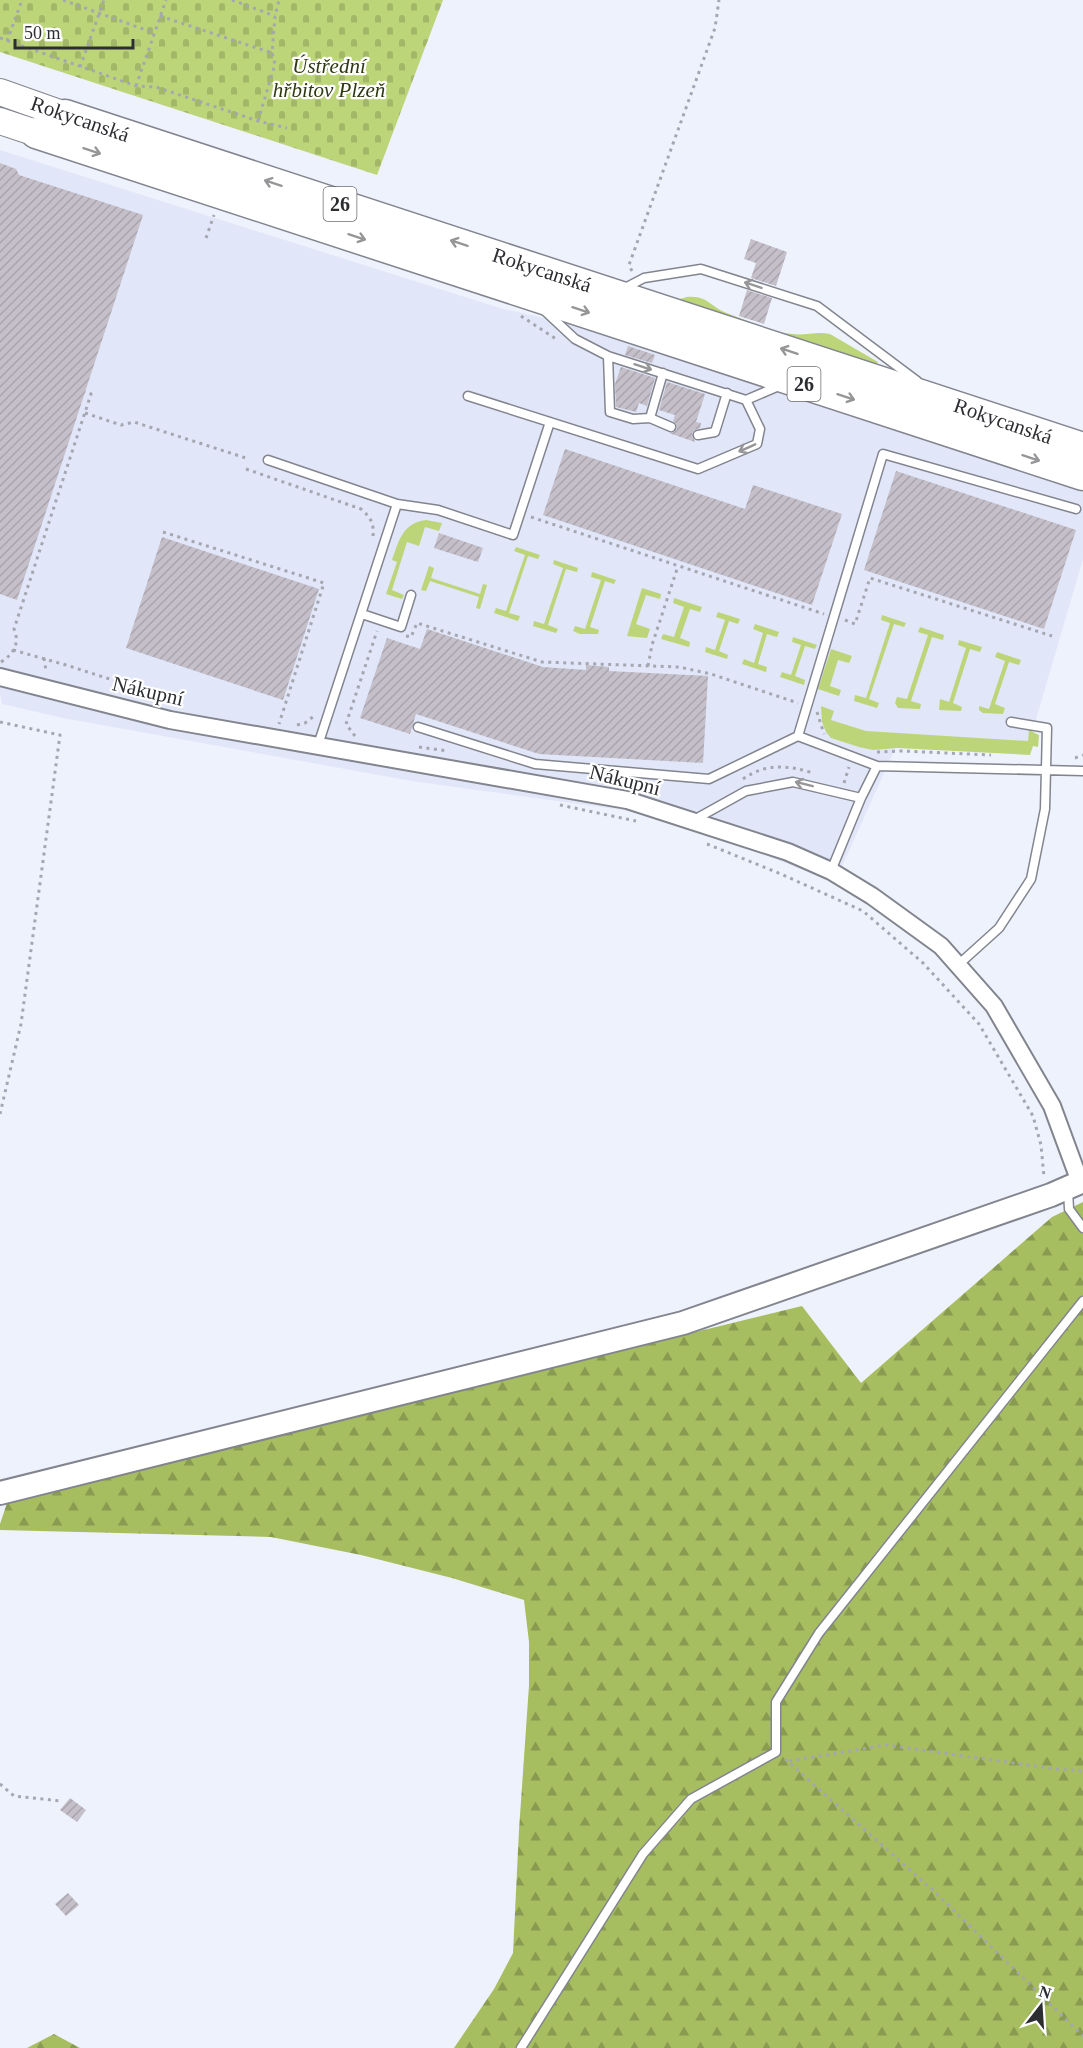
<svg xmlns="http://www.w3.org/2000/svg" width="1083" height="2048" font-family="Georgia,serif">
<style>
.built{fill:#e1e6f9}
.grass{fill:#bdd579}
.forest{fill:url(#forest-firs)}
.cemetery{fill:url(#cemetery-stones)}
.building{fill:url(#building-hatch)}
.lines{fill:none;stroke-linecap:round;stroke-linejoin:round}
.lane-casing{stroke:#82858e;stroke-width:11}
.street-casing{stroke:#82858e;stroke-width:20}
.secondary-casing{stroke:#82858e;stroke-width:26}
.primary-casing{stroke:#82858e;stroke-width:28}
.highway-casing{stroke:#82858e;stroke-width:33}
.path{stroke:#a4a7b0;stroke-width:3;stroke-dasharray:3 4.5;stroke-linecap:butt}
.lane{stroke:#fff;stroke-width:8}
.street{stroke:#fff;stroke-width:16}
.secondary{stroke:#fff;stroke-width:22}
.primary{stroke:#fff;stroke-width:26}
.highway{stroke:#fff;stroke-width:30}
.oneway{stroke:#969698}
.labels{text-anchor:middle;stroke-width:4.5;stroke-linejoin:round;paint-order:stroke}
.shield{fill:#fff;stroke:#6c6d70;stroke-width:1.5}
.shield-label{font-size:20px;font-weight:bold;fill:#2d2e32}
.park-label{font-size:21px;font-style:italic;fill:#2f3911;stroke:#fff}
.street-label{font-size:21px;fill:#2d2e32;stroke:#fff}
</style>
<defs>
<pattern id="forest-firs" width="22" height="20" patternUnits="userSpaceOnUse" patternTransform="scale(1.5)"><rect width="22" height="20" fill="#a6be60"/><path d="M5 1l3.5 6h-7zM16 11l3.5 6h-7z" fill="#889b50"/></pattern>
<pattern id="cemetery-stones" width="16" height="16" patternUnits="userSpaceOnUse" patternTransform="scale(1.5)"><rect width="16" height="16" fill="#bdd579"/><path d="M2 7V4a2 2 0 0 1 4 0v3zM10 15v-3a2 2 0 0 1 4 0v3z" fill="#a3b769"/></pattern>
<pattern id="building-hatch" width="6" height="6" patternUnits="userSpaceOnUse" patternTransform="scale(1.5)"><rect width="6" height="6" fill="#c4bfc9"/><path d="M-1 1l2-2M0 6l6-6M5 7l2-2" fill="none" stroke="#a9a4ad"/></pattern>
</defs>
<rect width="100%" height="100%" fill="#eef2fd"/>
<path class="built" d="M0 150 503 309 590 328 1083 492V559L1027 750 897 744 835 882 660 815 412 781 63 718 2 704 0 693Z"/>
<path class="grass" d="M687 297C708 295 711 308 729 314 749 321 771 332 792 334 805 336 817 331 830 334L878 362 874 368 673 301Z
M426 520 442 523 439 531 425 527 419 546 407 542 392 590 404 595 402 599 386 594 397 562 392 560C399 540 403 523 426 520Z
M516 547 540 555 538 559 528 556 509 613 520 616 518 621 494 613 496 608 506 611 525 555 514 551Z
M554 560 578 568 577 572 566 569 548 625 558 629 556 633 533 626 534 621 544 624 563 568 553 564Z
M429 566 434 568 431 578 480 594 483 584 487 585 480 609 476 608 479 597 430 581 426 591 421 590Z
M592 572 616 580 614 584 605 581 590 627 599 630 598 634H580L573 631 575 626 585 629 601 580 591 577Z
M642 588 661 594 660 599 646 595 636 624 650 629 647 638 627 636Z
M674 598 702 607 700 612 690 609 680 638 690 642 689 647 661 639 663 634 674 637 684 607 673 603Z
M718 612 740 619 738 624 729 621 719 651 728 655 727 659 705 652 706 647 715 650 725 620 716 617Z
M882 615 906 623 904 627 894 624 869 699 879 703 877 708 854 701 855 695 866 698 890 623 881 620Z
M755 624 779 632 777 637 767 634 758 664 767 667 766 672 742 664 744 659 754 663 763 633 753 629Z
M920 627 944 635 943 640 932 637 911 701 921 704 920 709 898 708 895 703 897 697 907 699 928 635 918 632Z
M793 637 817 645 815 649 805 646 795 676 805 680 804 685 780 677 782 672 791 675 801 645 792 642Z
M959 640 982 647 980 652 970 649 953 703 962 707 961 711 939 710 940 699 949 702 966 648 958 645Z
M831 649 852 656 849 663 838 660 830 686 841 690 839 696 818 689Z
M997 652 1021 660 1019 665 1009 662 995 704 1005 708 1003 714 983 713 979 710V706L989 709 1005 661 995 657Z
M821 706 834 711 831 720 866 731 1028 741 1029 730 1039 735 1038 747 1033 746 1030 755 897 748 873 750 859 747 831 738 826 732 822 722Z"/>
<path class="forest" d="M1083 1202V2048H454L494 1989 513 1953 519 1830 529 1685V1642L524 1600 452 1578 361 1555 271 1537 0 1530V1524L8 1500 802 1306 861 1383 1052 1217Z
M54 2034 80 2048H27Z"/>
<path class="cemetery" d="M0 0H443L377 175 0 52Z"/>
<path class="building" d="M0 163 16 169 19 175 143 215 17 600 0 594Z
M751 239 787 252 776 286 751 278 756 263 744 259Z
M747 290 772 298 764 324 739 316Z
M628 346 655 355 652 363 625 355Z
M621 367 655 378 647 406 639 403 636 412 616 407 615 384Z
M667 382 705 394 696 422 701 423 700 428 694 430 692 433 695 442 669 433 674 432 677 429 676 424 673 421 675 415 659 410Z
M565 449 745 509 753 485 842 514 812 605 543 515Z
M896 471 1076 530 1044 629 864 570Z
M439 533 483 548 478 562 434 548Z
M162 537 319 589 283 700 126 648Z
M427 629 543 667 586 670V665L609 667V671L708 676 703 763 539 754 416 714 410 734 360 718 387 638 420 649Z
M70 1798 86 1810 77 1822 60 1810Z
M68 1893 79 1905 66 1916 55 1904Z"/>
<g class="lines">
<defs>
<path id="lane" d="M623 289 644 278 701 269 817 306 917 381
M545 311 575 339 608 356 746 400 781 385
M608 356 610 412 633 419 650 418 663 373
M468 396 698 469 757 444 760 429 746 400
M650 418 671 427
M698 435 715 432 727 393
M268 460 397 504 318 745
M397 504 438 510 513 535 550 422
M1076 509 883 454 798 736 877 766 1083 771
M362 614 401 627 411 595
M418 727 535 764 709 779 798 736
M692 821 746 791 793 782 861 798
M831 871 861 798 877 766
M958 965 999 928 1031 879 1045 809 1047 728 1011 722
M1068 1191 1069 1209 1083 1228
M521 2048 643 1854 691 1799 776 1752V1702L819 1633 1083 1301"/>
<path id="street" d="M0 677 170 720 627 800 788 852 831 871 872 896 941 946 994 1006 1052 1106 1080 1182"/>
<path id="secondary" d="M0 1493 683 1323 1051 1195 1083 1181"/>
<path id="primary" d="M0 92 65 115
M0 121 36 133"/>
<path id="highway" d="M65 115 1083 448
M36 133 1083 475"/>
</defs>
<use href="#lane" class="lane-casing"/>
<use href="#street" class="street-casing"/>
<use href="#secondary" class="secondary-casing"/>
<use href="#primary" class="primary-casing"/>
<use href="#highway" class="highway-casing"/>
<path class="path" d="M63 0 154 33
M232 0 275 16
M160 16 272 53
M0 38 136 86 156 87 258 121 287 128
M7 41 22 0
M80 67 104 0
M136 86 166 0
M258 121 275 64 272 53 275 16 279 0
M206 238 214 215
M632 271 629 265 715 28 719 0
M521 316 556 339
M85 413 121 425 134 422 249 459
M246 469 361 509C371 518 374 523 373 536
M531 517 824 614
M163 532 324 583 279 724
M845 620 855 624 870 578 1052 636
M406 636 411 637 417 623 542 662 679 667 711 674 798 703
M13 650 66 665 159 695 164 700V704
M44 658 46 671
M1 662C14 654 20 643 14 629L91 394 85 392
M648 666 652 645 678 566
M817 712 824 734
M0 722 60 735 21 1024 0 1114
M297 725 305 723 314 716
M355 736 346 724 377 631
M419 747 448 751
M877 752 902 751 991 755
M1075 758 1083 755
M743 779C766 763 787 765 813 773
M844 783 849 767
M560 805 636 821
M707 844 781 874 863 911 923 963 979 1024 1033 1116 1041 1145 1044 1177
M785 1759 937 1894 1083 2036
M789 1761 886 1745 1056 1769 1083 1771
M0 1784 14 1796 61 1801"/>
<use href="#lane" class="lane"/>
<use href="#street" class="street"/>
<use href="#secondary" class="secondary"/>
<use href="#primary" class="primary"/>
<use href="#highway" class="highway"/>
</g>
<defs><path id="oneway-shaft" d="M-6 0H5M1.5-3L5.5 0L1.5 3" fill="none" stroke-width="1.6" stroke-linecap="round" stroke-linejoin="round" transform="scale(1.5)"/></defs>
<g class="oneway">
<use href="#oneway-shaft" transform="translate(92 151) rotate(18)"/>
<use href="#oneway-shaft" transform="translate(273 183) rotate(-162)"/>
<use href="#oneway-shaft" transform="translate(357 237) rotate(18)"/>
<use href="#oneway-shaft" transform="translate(459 243) rotate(-162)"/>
<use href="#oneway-shaft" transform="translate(753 285) rotate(-162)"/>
<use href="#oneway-shaft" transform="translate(581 310) rotate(18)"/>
<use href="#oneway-shaft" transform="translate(789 351) rotate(-162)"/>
<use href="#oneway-shaft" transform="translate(643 367) rotate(18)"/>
<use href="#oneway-shaft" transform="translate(846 397) rotate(18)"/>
<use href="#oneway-shaft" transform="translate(747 448) rotate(156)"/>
<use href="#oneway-shaft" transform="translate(1031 458) rotate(18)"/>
<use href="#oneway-shaft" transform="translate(804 784) rotate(-166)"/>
</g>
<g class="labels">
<g class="shield">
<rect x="323.5" y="187" width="33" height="34" rx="4.5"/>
<rect x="787.5" y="367" width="33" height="34" rx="4.5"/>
</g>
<g class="shield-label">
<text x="340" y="211">26</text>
<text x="804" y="391">26</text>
</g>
<g class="park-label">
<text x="329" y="73">Ústřední<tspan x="329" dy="24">hřbitov Plzeň</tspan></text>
</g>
<g class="street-label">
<text transform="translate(80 119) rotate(19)" y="7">Rokycanská</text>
<text transform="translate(542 270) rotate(18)" y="7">Rokycanská</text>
<text transform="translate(1003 421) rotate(19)" y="7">Rokycanská</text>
<text transform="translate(148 691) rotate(13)" y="7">Nákupní</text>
<text transform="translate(625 780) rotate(14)" y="7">Nákupní</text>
</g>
</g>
<g transform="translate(1041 2006) rotate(17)" stroke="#ffffff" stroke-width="4.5" paint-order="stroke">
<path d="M0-4.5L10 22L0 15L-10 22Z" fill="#2d2e32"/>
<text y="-9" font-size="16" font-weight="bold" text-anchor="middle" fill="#2d2e32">N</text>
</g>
<path d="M15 39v9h118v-9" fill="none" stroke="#2d2e32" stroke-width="3"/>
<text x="24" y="39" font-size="18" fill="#2d2e32" stroke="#ffffff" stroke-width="4.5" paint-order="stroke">50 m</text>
</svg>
